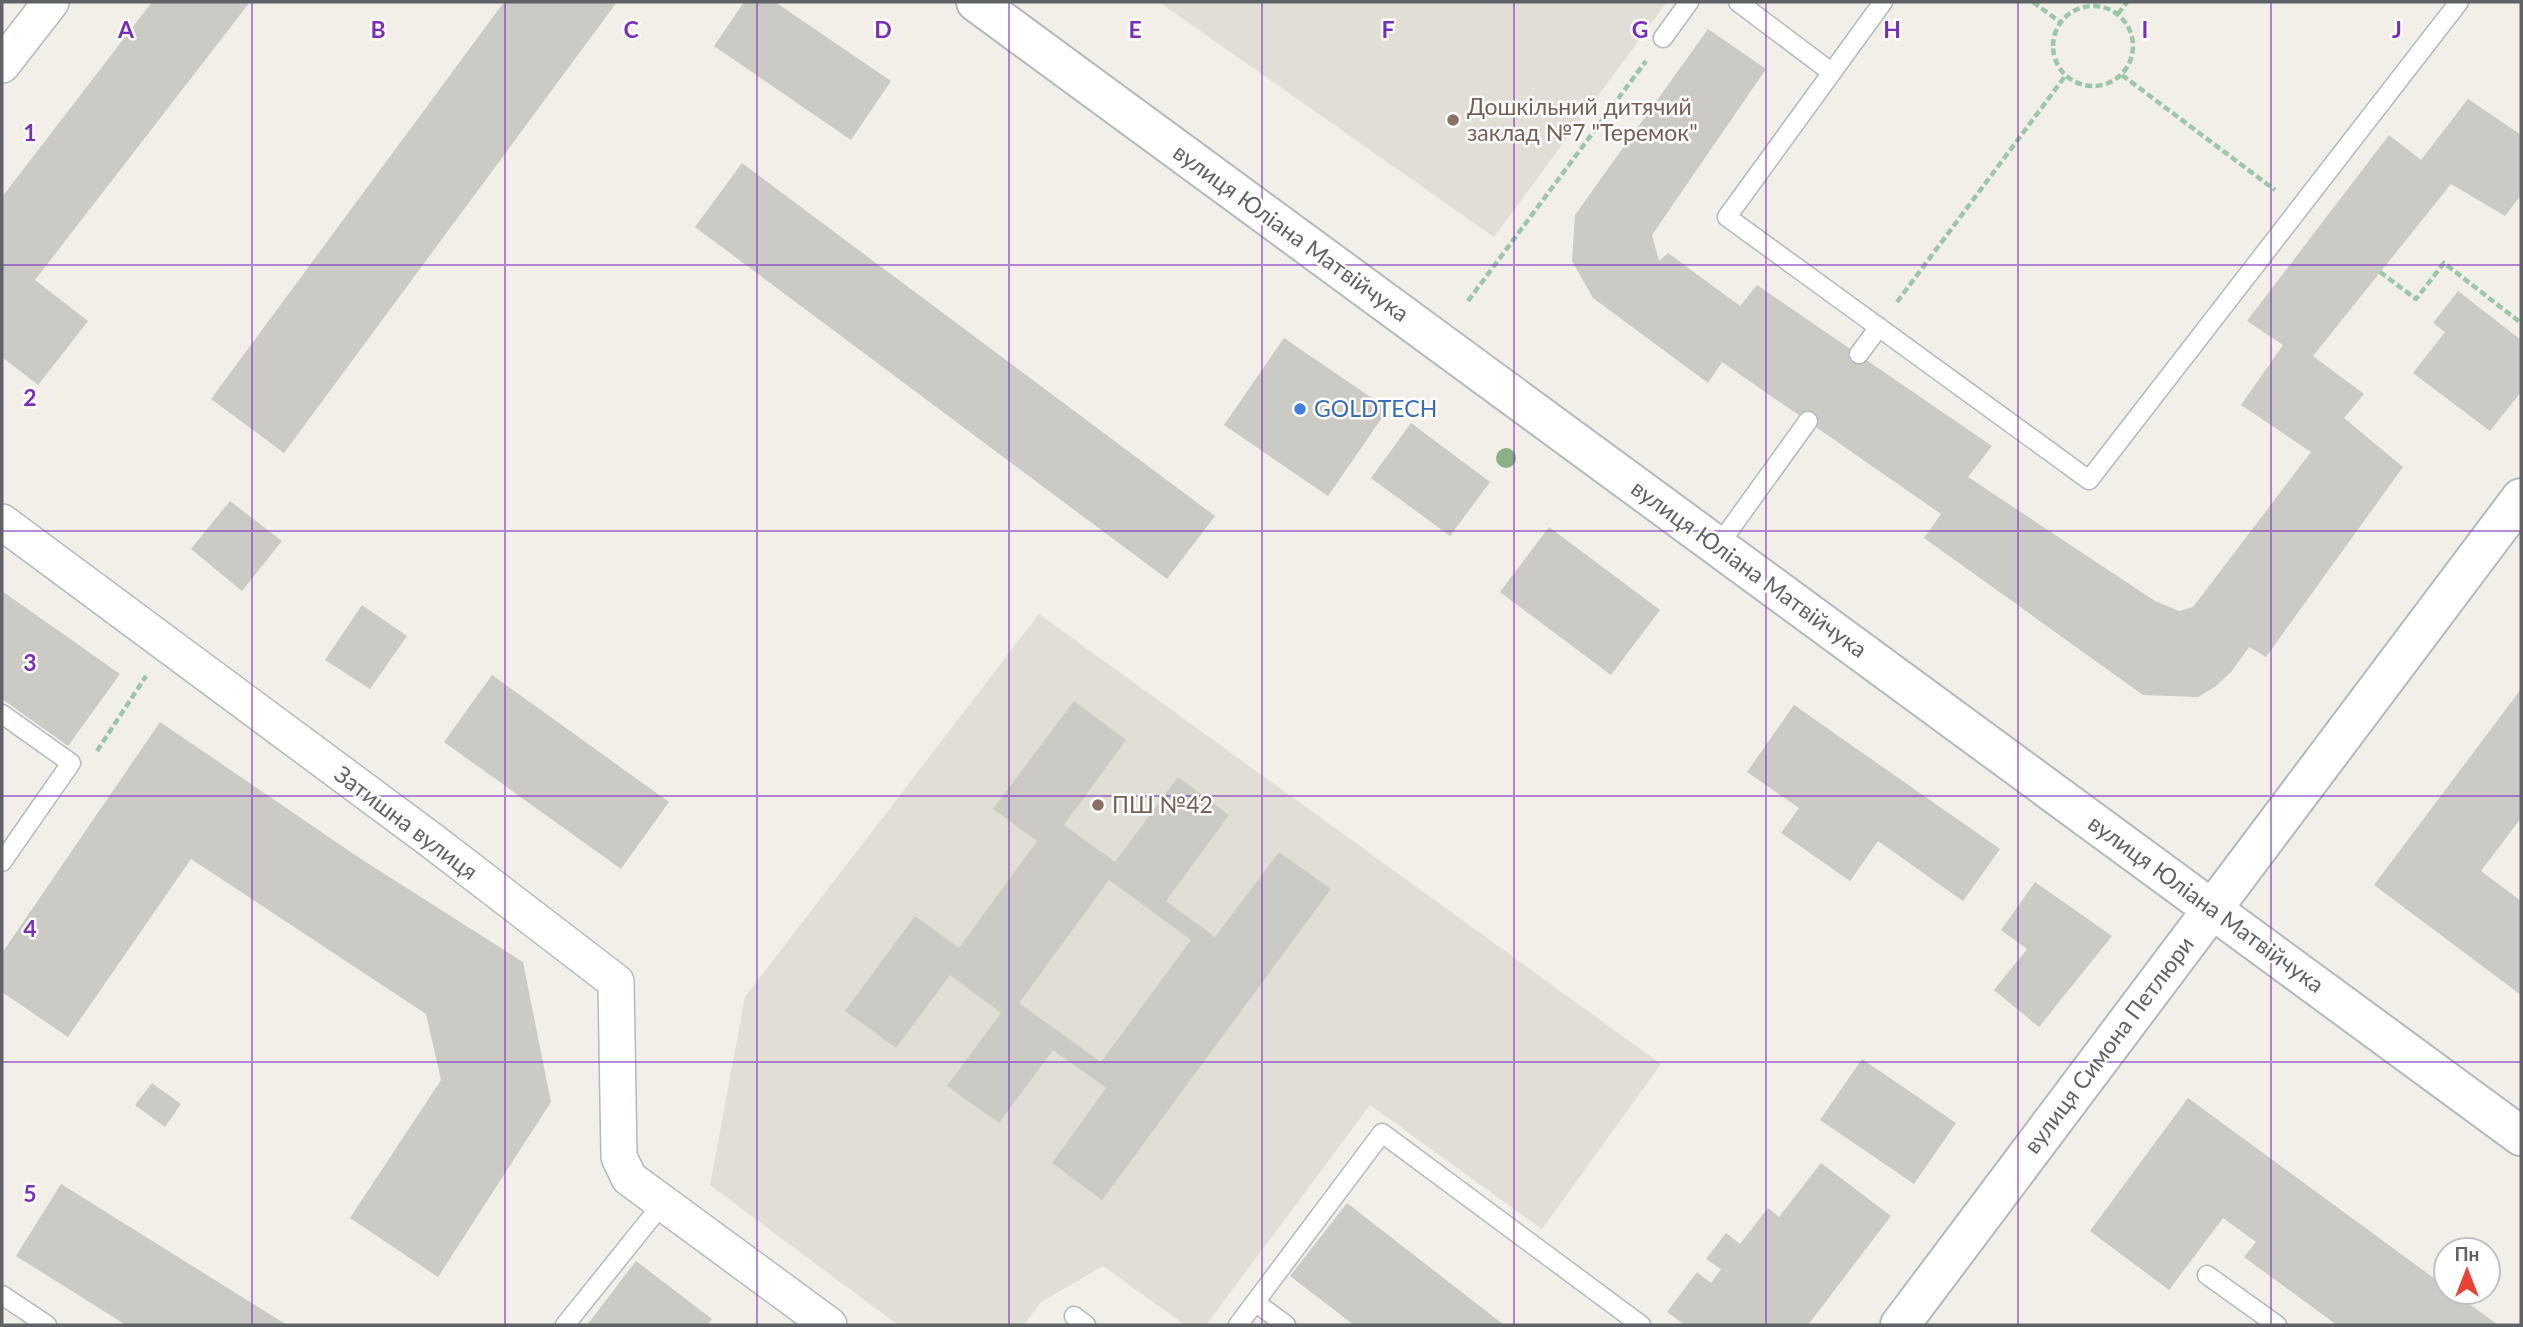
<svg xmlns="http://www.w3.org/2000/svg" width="2523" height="1327" font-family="Lato,sans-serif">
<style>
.education{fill:#e1ded6}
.building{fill:#cccac5;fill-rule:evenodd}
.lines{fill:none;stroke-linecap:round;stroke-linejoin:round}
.service-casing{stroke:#b5b8bc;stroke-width:21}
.minor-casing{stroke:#b5b8bc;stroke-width:38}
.tertiary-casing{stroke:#b5b8bc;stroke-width:42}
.path{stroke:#9cc7a9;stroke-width:4.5;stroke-dasharray:7 3.5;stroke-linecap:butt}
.service{stroke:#fff;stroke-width:18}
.minor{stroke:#fff;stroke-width:35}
.tertiary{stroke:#fff;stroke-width:38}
.tree{fill:#89b387}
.grid{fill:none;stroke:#7b2cbf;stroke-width:2;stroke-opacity:0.55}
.education-dot{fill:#8d6e63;stroke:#fff;stroke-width:2.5}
.shop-dot{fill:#3f7fe0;stroke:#fff;stroke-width:2.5}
.labels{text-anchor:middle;stroke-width:5;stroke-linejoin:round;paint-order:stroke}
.education-label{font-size:23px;fill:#785e54;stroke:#fff;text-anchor:start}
.street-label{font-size:23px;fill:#5f6368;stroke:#fff}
.shop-label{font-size:23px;fill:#366cbe;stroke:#fff;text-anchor:start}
.grid-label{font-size:23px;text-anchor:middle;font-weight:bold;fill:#7b2cbf;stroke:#fff;stroke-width:5;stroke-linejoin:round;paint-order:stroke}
</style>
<rect width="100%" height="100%" fill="#f1efe8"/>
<path class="education" d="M1159 2H1667L1494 237Z
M1039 614 1661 1064 1542 1229 1370 1105 1206 1325H1185L1103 1266 1041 1302 1024 1325H898L710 1185 745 997Z"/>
<path class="building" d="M152 2H250L35 280 88 321 38 385 2 357V197Z
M504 2H617L284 453 211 399Z
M744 2H775L891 81 851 140 714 46Z
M1708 29 1766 69 1652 235 1659 261 1668 253 1740 306 1757 285 1992 446 1968 477 2155 601 2179 611 2193 607 2311 452 2241 405 2283 345 2247 321 2389 135 2421 160 2468 99 2521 135V195L2505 216 2451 184 2313 356 2364 394 2344 418 2403 467 2266 657 2249 647 2232 671 2215 687 2198 697 2143 695 1924 538 1941 514 1722 362 1708 383 1593 298 1572 261 1575 215Z
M742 163 1215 516 1167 579 695 227Z
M2458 291 2521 340V392L2490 431 2413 373 2445 332 2433 323Z
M1284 338 1388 409 1328 496 1224 425Z
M1411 423 1490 482 1450 536 1371 478Z
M230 501 282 541 242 591 191 549Z
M1549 527 1660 610 1611 675 1500 592Z
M2 591 120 674 68 746 2 699Z
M362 605 407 636 370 689 325 660Z
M492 675 669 802 621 869 444 742Z
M2521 689V818L2481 871 2521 901V995L2374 885Z
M1074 701 1126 740 1064 825 1115 862 1178 777 1229 815 1166 901 1215 937 1279 852 1331 889 1102 1200 1052 1163 1106 1088 1053 1050 999 1123 947 1086 1001 1013 950 975 896 1048 845 1011 915 916 959 948 1037 841 993 809ZM1109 880 1191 940 1101 1062 1019 1003Z
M1794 705 2000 849 1963 901 1878 841 1850 881 1781 833 1799 808 1747 772Z
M160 722 361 859 523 962 551 1102 438 1277 350 1218 441 1080 426 1014 191 859 68 1037 2 992V953Z
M2035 882 2112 936 2039 1027 1994 990 2027 949 2001 930Z
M1862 1059 1956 1123 1914 1184 1820 1120Z
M152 1083 181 1104 165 1127 135 1105Z
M2188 1098 2446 1287V1292H2453L2498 1325H2337L2244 1257 2256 1242 2223 1218 2169 1290 2090 1231Z
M1821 1163 1891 1216 1808 1325H1685L1667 1312 1697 1272 1711 1283 1721 1269 1706 1259 1726 1233 1740 1244 1768 1208 1779 1217Z
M61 1184 287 1325H126L16 1256Z
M1347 1203 1504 1325H1354L1350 1322 1290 1276Z
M636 1261 712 1319 707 1325H587Z"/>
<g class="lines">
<defs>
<path id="service" d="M1738 2 1831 72
M1883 2 1727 217 2089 480 2459 2
M1663 38 1689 2
M1859 354 1879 327
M1718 546 1808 421
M2 714 71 763 2 862
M2207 1275 2277 1325
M2 1295 47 1325
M1255 1302 1286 1325
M1074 1316 1086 1325
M565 1325 663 1203
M1238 1325 1382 1133 1641 1325"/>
<path id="minor" d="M2 65 51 2
M2 522 431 840 616 982 619 1157 629 1178 829 1325"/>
<path id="tertiary" d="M976 2 2521 1136
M1900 1325 2521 498"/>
</defs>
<use href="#service" class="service-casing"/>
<use href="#minor" class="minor-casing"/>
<use href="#tertiary" class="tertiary-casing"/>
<path class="path" d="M2033 2 2060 22
M2053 46a40 40 0 1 1 80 0a40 40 0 1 1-80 0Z
M2118 14 2127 2
M2122 75 2275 190
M2380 272 2416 299 2444 263 2521 323
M1468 301 1646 61
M1897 302 2066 75
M97 751 146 676"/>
<use href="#service" class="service"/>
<use href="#minor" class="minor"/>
<use href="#tertiary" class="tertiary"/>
</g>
<circle class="tree" cx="1506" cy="458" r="10"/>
<path class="grid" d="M252 2V1325M505 2V1325M757 2V1325M1009 2V1325M1262 2V1325M1514 2V1325M1766 2V1325M2018 2V1325M2271 2V1325M2 265H2521M2 531H2521M2 796H2521M2 1062H2521"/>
<g class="education-dot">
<circle cx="1453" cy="120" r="7"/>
<circle cx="1098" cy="805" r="7"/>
</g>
<circle class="shop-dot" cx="1300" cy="409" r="7"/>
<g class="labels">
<g class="education-label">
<text x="1467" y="115">Дошкільний дитячий<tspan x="1467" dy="26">заклад №7 "Теремок"</tspan></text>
<text x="1112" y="813">ПШ №42</text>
</g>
<g class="street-label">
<text transform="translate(1291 233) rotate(36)" y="8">вулиця Юліана Матвійчука</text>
<text transform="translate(1749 569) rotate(36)" y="8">вулиця Юліана Матвійчука</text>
<text transform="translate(406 823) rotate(37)" y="8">Затишна вулиця</text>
<text transform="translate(2206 904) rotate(36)" y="8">вулиця Юліана Матвійчука</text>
<text transform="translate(2109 1045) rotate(-53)" y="8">вулиця Симона Петлюри</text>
</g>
<g class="shop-label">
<text x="1314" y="417">GOLDTECH</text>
</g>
</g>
<g class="grid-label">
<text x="126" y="38">A</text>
<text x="378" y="38">B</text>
<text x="631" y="38">C</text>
<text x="883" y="38">D</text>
<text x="1135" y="38">E</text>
<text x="1388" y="38">F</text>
<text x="1640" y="38">G</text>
<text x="1892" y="38">H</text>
<text x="2145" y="38">I</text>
<text x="2397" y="38">J</text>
<text x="30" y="141">1</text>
<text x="30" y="406">2</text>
<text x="30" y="671">3</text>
<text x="30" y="937">4</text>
<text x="30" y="1202">5</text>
</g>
<rect width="2523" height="1327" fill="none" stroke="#5f6368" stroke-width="7"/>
<g transform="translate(2467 1271)"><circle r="33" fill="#ffffff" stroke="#bfc1c3" stroke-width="2"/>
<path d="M0-5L12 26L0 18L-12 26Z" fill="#ea4335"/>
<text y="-10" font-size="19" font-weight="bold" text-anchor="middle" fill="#5f6368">Пн</text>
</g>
</svg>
